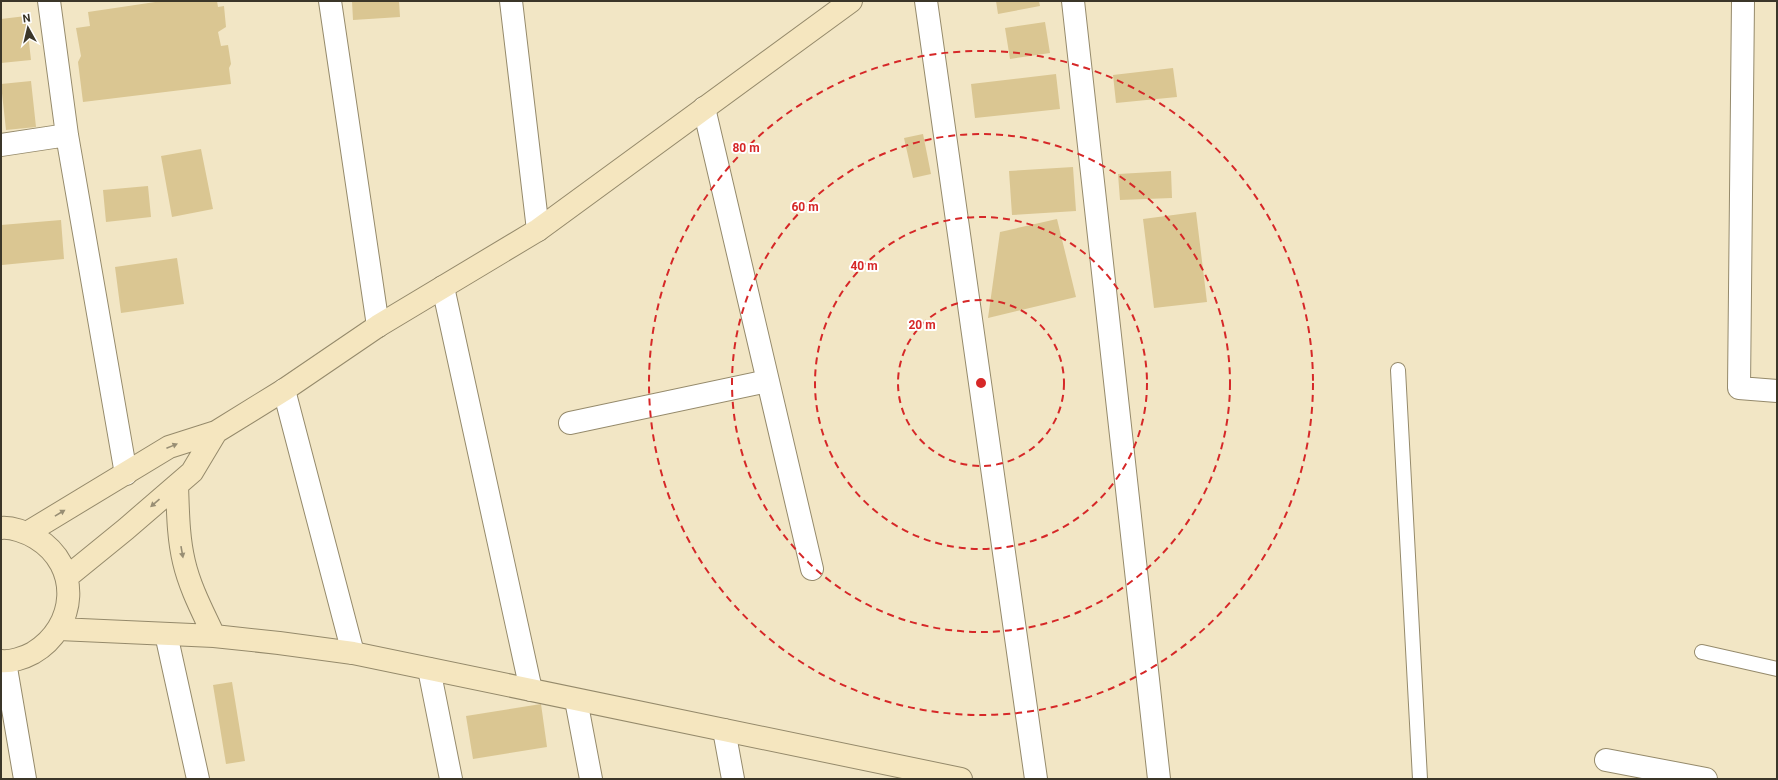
<svg xmlns="http://www.w3.org/2000/svg" width="1778" height="780" font-family="Roboto,sans-serif">
<style>
.building{fill:#dac692}
.lines{fill:none;stroke-linecap:round;stroke-linejoin:round}
.lane-casing{stroke:#958a6b;stroke-width:16}
.street-casing{stroke:#958a6b;stroke-width:24}
.secondary-casing{stroke:#958a6b;stroke-width:24}
.lane{stroke:#fff;stroke-width:14}
.street{stroke:#fff;stroke-width:22}
.secondary{stroke:#f5e6bf;stroke-width:22}
.oneway{fill:#988e74}
.ring{fill:none;stroke:#d62828;stroke-width:2;stroke-dasharray:7 5}
.centre{fill:#d62828;stroke:#fff;stroke-width:2}
.ring-label{font-size:12px;text-anchor:middle;font-weight:bold;fill:#d62828;stroke:#fff;stroke-width:4;stroke-linejoin:round;paint-order:stroke}
</style>
<rect width="100%" height="100%" fill="#f2e6c5"/>
<path class="building" d="M162 1H217L218 7 224 6 226 27 218 32 221 46 228 45 231 64 229 68 231 84 83 102 78 62 81 56 76 28 90 26 88 12Z
M352 1H399L400 17 353 20Z
M996 1H1039L1040 6 998 14Z
M26 16 31 60 1 63V19Z
M1045 22 1050 53 1010 59 1005 28Z
M1173 68 1177 97 1116 103 1113 75Z
M1056 74 1060 109 975 118 971 84Z
M31 81 36 127 6 130 1 84Z
M923 134 931 174 913 178 904 138Z
M201 149 213 209 172 217 161 156Z
M1073 167 1076 211 1012 215 1009 171Z
M1171 171 1172 198 1120 200 1118 174Z
M148 186 151 217 106 222 103 190Z
M1196 212 1207 302 1154 308 1143 219Z
M1057 219 1076 297 988 318 1000 232Z
M61 220 64 259 2 265 1 225Z
M177 258 184 304 121 313 115 267Z
M232 682 245 761 226 764 213 685Z
M541 704 547 747 473 759 466 716Z"/>
<g class="lines">
<defs>
<path id="lane" d="M1398 370 1420 779
M1702 652 1777 669"/>
<path id="street" d="M49 1 67 135 126 474
M330 1 378 326
M511 1 538 230
M926 1 1036 779
M1073 1 1159 779
M1743 1 1739 388 1777 391
M704 108 812 569
M1 145 67 135
M443 287 531 690
M284 390 353 653
M570 423 768 381
M166 634 198 779
M5 662 25 779
M429 669 451 779
M576 700 591 779
M724 730 733 779
M1606 760 1706 779"/>
<path id="secondary" d="M177 485C178 511 178 537 184 562 190 588 203 612 214 636
M1 528C12 527 26 532 36 538 82 566 77 627 33 653 24 658 11 662 1 661
M27 533 169 447 216 432 284 390 378 326 538 230 851 1
M67 577 126 529 192 472 216 432
M59 629 214 636 279 643 353 653 961 779"/>
</defs>
<use href="#lane" class="lane-casing"/>
<use href="#street" class="street-casing"/>
<use href="#secondary" class="secondary-casing"/>
<use href="#lane" class="lane"/>
<use href="#street" class="street"/>
<use href="#secondary" class="secondary"/>
</g>
<defs><path id="oneway-solid" d="M-6-.8H1V-3.2L6.5 0L1 3.2V.8H-6Z"/></defs>
<g class="oneway">
<use href="#oneway-solid" transform="translate(172 446) rotate(-22)"/>
<use href="#oneway-solid" transform="translate(155 503) rotate(139)"/>
<use href="#oneway-solid" transform="translate(60 513) rotate(-31)"/>
<use href="#oneway-solid" transform="translate(182 552) rotate(80)"/>
</g>
<g class="ring">
<circle cx="981" cy="383" r="83"/>
<circle cx="981" cy="383" r="166"/>
<circle cx="981" cy="383" r="249"/>
<circle cx="981" cy="383" r="332"/>
</g>
<circle cx="981" cy="383" r="6" class="centre"/>
<g class="ring-label">
<text x="746" y="152">80 m</text>
<text x="805" y="211">60 m</text>
<text x="864" y="270">40 m</text>
<text x="922" y="329">20 m</text>
</g>
<rect width="1778" height="780" fill="none" stroke="#3b3629" stroke-width="4"/>
<g transform="translate(28 28) rotate(352)" stroke="#ffffff" stroke-width="3" paint-order="stroke">
<path d="M0-3L7 15L0 10L-7 15Z" fill="#3b3629"/>
<text y="-6" font-size="11" font-weight="bold" text-anchor="middle" fill="#3b3629">N</text>
</g>
</svg>
